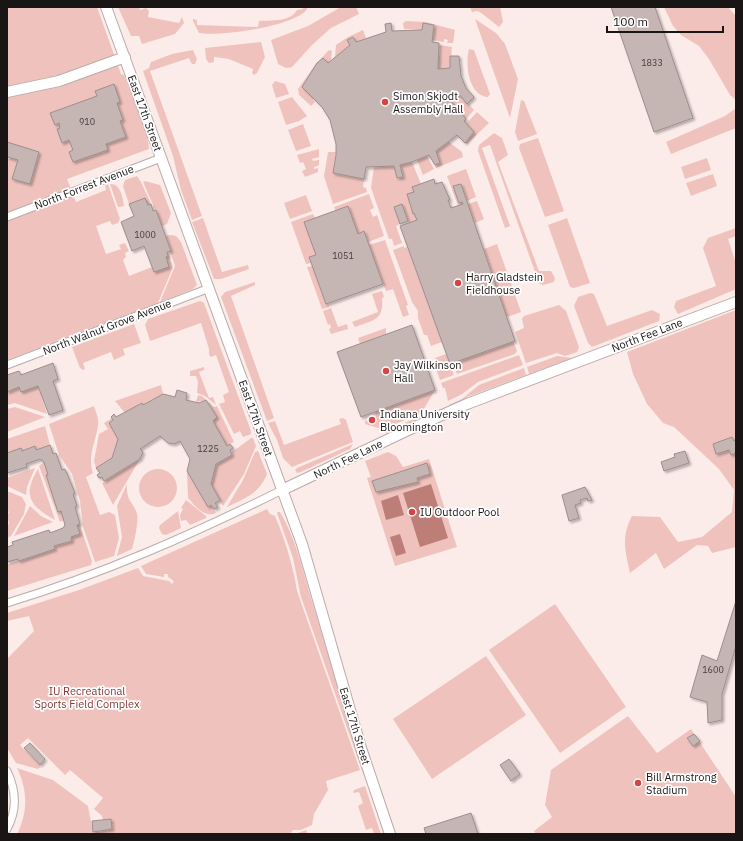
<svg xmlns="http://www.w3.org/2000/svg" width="743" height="841" font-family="'IBM Plex Sans',sans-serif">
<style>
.green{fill:#f0c2bd}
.water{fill:#bd7e78}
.building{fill:#c5b6b4;stroke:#9c8e8d;filter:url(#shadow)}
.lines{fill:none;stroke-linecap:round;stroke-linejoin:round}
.street-casing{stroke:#baabaa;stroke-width:9}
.secondary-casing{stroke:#baabaa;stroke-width:12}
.street{stroke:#fff;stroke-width:7}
.secondary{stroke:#fff;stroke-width:10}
.poi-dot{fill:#d44544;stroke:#fff;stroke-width:1.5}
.labels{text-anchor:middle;stroke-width:3.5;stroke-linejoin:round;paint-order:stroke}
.number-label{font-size:9px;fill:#453d3d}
.poi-label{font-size:11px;fill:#1a1515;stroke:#fff;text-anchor:start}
.street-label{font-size:11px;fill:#1a1515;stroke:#fff}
.park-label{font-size:11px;fill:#853633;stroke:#fff}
</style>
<defs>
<filter id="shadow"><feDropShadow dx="2" dy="2" stdDeviation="1" flood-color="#0004"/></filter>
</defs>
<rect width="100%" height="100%" fill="#fbecea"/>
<path class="green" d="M7 7H97L121 74 124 75 147 133 149 149 67 179 76 202 106 190 105 185 108 184 120 219 118 223 112 225 110 221 96 226 106 254 121 249 119 245 125 243 129 251 125 253 126 257 123 260 129 276 152 267 154 272 169 267 166 257 168 256V252L173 267 158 303 7 360V160L12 157 7 143Z
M118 7H139L140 10 146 8 149 11 148 17 179 23 182 17 184 23 175 34 142 44 139 36H131Z
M303 7H308C301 26 218 37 199 33L193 21V19L197 20V25L258 27 259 21C272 20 290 22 297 10L303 9Z
M341 7H356L359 14 331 28 312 45 292 67 286 68 278 64 271 40 308 26Z
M470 7H500L503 22 499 27 480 12 477 11 472 12Z
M664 7H728L735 15 736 100 730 95 709 59 699 46 681 35 673 26Z
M475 19 496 33 505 44 518 79 510 118Z
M406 21 426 22 455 30 453 43H447L448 40 444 39V42L432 40 434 25 423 23 422 30 404 29 403 23Z
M363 30 366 38 356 42 353 37 350 45 335 57 336 45 348 37Z
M261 42 265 57 257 73 254 75 252 73 253 69 229 59 214 57V62L209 63 206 59 205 48Z
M439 45 452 47 450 68 438 69Z
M469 49 474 50 490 94 488 97C468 95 465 64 469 49Z
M193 50 197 59 195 64H192L189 58 150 71 202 216 192 220 181 190 173 156 143 71 149 68 151 62 172 54Z
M329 50 332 51 331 60 328 63 323 58 313 100 315 102 311 106 299 95 298 89 315 65Z
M275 81 285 84 289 94 276 98 272 85Z
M459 94 474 110 466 119 450 100Z
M292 97 307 116 299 121 286 125 278 102Z
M521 100 524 101 537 134 518 141 515 132Z
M736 108V128L671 154 666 142 725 116Z
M477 112 489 123 467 144 465 143 466 124Z
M303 124 311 146 296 151 288 130Z
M494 133 502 138 508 155 498 162 539 271H551L555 278 554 282 543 285 539 283 490 145 482 148 510 226 505 228 478 151 479 145Z
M538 138 564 211 545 217 519 148 520 144Z
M449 142 462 152 463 157 436 168 435 165 440 162 436 151Z
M319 149V157L312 159 313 161 319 160V165L314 167V169L318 168V172L305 177 302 171 306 169 303 162 300 163 297 155Z
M328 152H336L333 173 364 179 363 187 366 188 367 192 333 204 324 176Z
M427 156 434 169 423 175 417 160Z
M707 158 711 170 685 179 681 167Z
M412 162 421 184 414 192 408 194 411 203 409 204 417 220 409 223 402 204 394 207 400 224 396 226 402 243 394 246 392 239H389L371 188 374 167 394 166 397 178 403 177 400 165Z
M466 169 476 197 467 201 461 184 453 186 459 203 462 202 463 204 458 206 447 176Z
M713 174 717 186 691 196 686 183Z
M137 176 141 182 151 204 148 205 145 198 129 204 123 186 125 180Z
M145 181 160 185 171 213 167 224 162 226 143 182Z
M110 184C120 183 123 197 124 206L118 207Z
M369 194 374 208 370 210 373 217 377 215 384 236 368 242 364 232 358 234 336 211 334 207Z
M306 195 312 211 290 219 284 203Z
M477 201 484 219 475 223 468 204Z
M313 214 315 218 304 222 316 255 309 257 311 263 306 264 291 222Z
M203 218 222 272 248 265 249 269 221 279H214L192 222Z
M567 218 590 283 574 288 570 287 548 225Z
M736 228V236L728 239 736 263V289L678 314 674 307 676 301 716 286 703 248 708 238Z
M171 235 176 236 181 242 197 285 193 289 160 302 175 266 165 236Z
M385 240 408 305 406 306 409 315 403 317 393 289 386 291 369 245Z
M497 244 521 312 507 317 484 249Z
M404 246V248L407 247 442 342 431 346 427 335H424L418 318V311L412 302 393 250Z
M312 266 326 304 328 303 329 307 322 309 307 267Z
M255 282V285L231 296 274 418 267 421 221 297 225 292Z
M382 291 384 297 382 298C384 321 373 320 355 327L352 322 378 312 372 294Z
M590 293 594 294 607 326 652 310 660 314 659 321 592 347 588 343 574 306 578 297Z
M200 301 204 303 251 431V434L243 437 240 431 234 434 219 404 225 402 223 395 229 392 216 355 211 357 209 355V349L201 323 150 341 145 325 148 319Z
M559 305 566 311 579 347 577 352 565 356 557 353 526 363 515 332 524 328 522 319 524 316Z
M331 308 338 327 347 324 348 329 331 334 329 329 331 328 330 324 328 325 323 311Z
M736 310V547L712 553 708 546 697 545 664 569 656 553 630 573C625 550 621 537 632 516L660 517 678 542 702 537 732 512 734 490 719 469 674 427 663 423 647 404 633 374 627 352Z
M134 324 141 343 123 349 125 355 114 360 111 352 83 363 85 369 83 370 80 368 72 347Z
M386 328V334L360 344 358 338Z
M513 341 517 351 515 354 457 374 453 363Z
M446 354 454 375 440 380 435 366 437 364 435 358Z
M519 355 523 365 478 382 462 394 448 401 445 388H443L441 383Z
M557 356 572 358 529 374 527 367Z
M204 367V370L199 372 209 398 213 397 216 405 205 396 197 393 198 382 196 376H190V371Z
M524 368 526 375 467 397 468 400 450 407 449 405 462 399 479 385Z
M161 385 163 394 143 405 141 403 125 413 115 401Z
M38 386 47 414 15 403 7 405V392L19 387Z
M435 390 421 414 382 429 365 424V421L376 417 375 412Z
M198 395 202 396 214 407 217 406 234 442 227 446 213 421 217 417 207 400 196 402Z
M94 406C96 412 99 419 98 425 96 443 87 454 93 473L86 477 100 515 109 512 115 515 119 538 114 556 95 562 83 527 80 501 72 474 59 455 49 424Z
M15 407 45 417 7 432V409Z
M438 409 439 412 389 433 385 432V431Z
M112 418 113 420 109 423 118 439 112 458 96 468 94 461 99 434 108 429 104 423Z
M343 418 346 420 353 442 292 467 283 458 277 440 268 423 275 421 284 445 341 424 339 419Z
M45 426 50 445 36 450 35 446 22 451 21 448 7 453V439Z
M251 438H253L256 446 244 474 223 506 211 484 216 464 232 455 231 453Z
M353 444 350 449 301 472 297 473 295 470 297 468Z
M258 451 267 474C259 494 245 498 227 507L243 480 255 452Z
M388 452 396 456 403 467 429 459 457 547 395 566 367 478 371 477 365 461Z
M140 459 113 505 102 483Z
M44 462 48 475 46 476 58 512 61 511 64 520 60 522 39 466Z
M35 468 27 487 26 495 7 486V478Z
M139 488a19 19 0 1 1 38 0a19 19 0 1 1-38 0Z
M38 469 55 520C30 506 22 495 38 469Z
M187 471 208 507 211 505 216 513C204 518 195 506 188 498Z
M127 484C126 502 133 501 137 514 139 520 134 543 132 549L117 556 122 537 117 506Z
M7 491 22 497 26 504 24 514 11 536 7 538V525L9 524 7 514 9 513 7 508Z
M186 500 206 516V518L190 525 186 520 181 521 180 515 183 509 181 508Z
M30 506 41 516 53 522 14 536Z
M267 509 270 514 275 516C285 540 293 565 297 591L360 770 326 781 328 790 314 814 312 825 301 830H293L291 833 295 834 306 830 308 834H17C28 812 28 791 17 768L53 780 88 806 93 832 112 829 111 820H103L102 816 94 809 103 798 70 770 65 775 28 738 20 745 41 767 38 769 16 763 7 748V659L34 631 29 616 7 621V613L79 590 138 568 143 576 169 581 172 584 174 581 168 577V574H164V577L146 574 141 566Z
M178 511 181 528 166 535 162 534 159 528 160 525Z
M278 512H280C295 537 302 567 310 595 329 655 345 715 365 775L364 776 301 597 293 558 277 513Z
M77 525H80L92 561 91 565 7 591V565L55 549 54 546 71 541V537L80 534Z
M555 604 626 707 560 753 489 650Z
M486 656 526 715 432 779 393 719Z
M628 716 657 753 691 729 736 797V834H536L534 831 552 817 545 805 551 770Z
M365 786 381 834H374L372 828 366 830 358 806 363 803 359 792 353 793 354 790Z"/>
<path class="water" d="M431 484 448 538 420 547 403 493Z
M398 495 404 515 386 520 381 501Z
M400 534 406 553 396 556 390 537Z"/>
<path class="building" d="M611 7H655L693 118 654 132Z
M391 23 392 31 422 30 423 23 434 25 432 42 439 43 438 69 450 68V56H459L461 76 466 88 474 97 467 104 459 94 450 100 466 119 464 121 474 132 465 143 457 135 436 151 440 163 435 165 429 155 412 162 400 165 403 177 397 178 394 166 366 167 364 179 333 173 336 155V144L330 120 322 107 302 87 317 63 323 58 328 63 350 45 347 40 353 37 356 42 386 32 385 24Z
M114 84 120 102 117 103 123 120 120 121 126 137 106 144 108 150 73 162 69 152 73 150 69 140 62 143 57 129 60 128 59 123 55 125 50 113 97 96 95 91Z
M7 142 39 152 30 184 12 179 18 160 7 157Z
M434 179 435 184 442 182 450 200H448L451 208 463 204 462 202 459 203 453 186 461 184 515 341 450 364 400 226 417 220 414 213 413 214 407 194 414 192 412 187Z
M145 198 148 205 151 204 153 211 156 210 171 251 167 252 168 256 166 257 169 267 154 272 144 246 132 251 121 222 134 216 129 204Z
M402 204 408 221 400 224 394 207Z
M348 206 358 234 364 231 383 284 326 304 309 257 316 255 304 222Z
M412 325 435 390 361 417 337 352Z
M53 363 58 379 53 381 63 410 49 415 38 386 21 392 19 387 7 392V375L19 371 21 375Z
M177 390 187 393 186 400 199 403 206 400 217 417 213 421 227 446 230 444 233 448 230 450 232 455 216 464 211 484 220 500 215 503 218 507 214 509 211 505 208 507 187 471 190 459 180 441 174 444 168 443 160 436 140 449 143 452 140 459 104 481 102 477 99 478 97 475 100 473 96 468 112 458 118 439 109 423 113 420 111 417 114 414 116 417 142 403 143 405 163 394 175 397Z
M732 437 734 441 736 440V453L731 455 729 450 716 454 713 444Z
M50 445 53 454 56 453 62 470 65 469 75 493 73 494 77 506 75 507 80 524 77 525 80 534 71 537 72 541 54 546 55 549 19 561 18 559 7 562V547L13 545 12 542 49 530 50 533 63 528 65 525 61 511 58 512 46 475H48L44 462 40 459 26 464 27 467 7 473V453L21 448 22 451 35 446 36 450Z
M685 451 689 463 664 471 661 462 675 457 674 454Z
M427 463 430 474 417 478 418 482 376 492 372 481Z
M585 487 592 500 588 501 587 498 580 500 581 503 575 505 579 518 569 521 562 495Z
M736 601V646L722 694V720L708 723 707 702 690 697 702 655 717 661Z
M694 734 700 741 693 746 687 738Z
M30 743 45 759 40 765 24 748Z
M509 759 520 774 511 781 500 765Z
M471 813 478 834H426L424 828Z
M111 819 112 829 93 832 92 821Z"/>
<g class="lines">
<defs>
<path id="street" d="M7 217 161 158
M7 365 207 289
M7 603C103 574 193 534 282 490
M7 771C16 790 18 809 7 829"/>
<path id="secondary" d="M106 7 302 544 361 748 390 834
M7 92 59 81 125 57
M282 490 406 431 467 404 736 302"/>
</defs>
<use href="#street" class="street-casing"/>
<use href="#secondary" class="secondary-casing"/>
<use href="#street" class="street"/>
<use href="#secondary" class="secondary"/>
</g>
<g class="poi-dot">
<circle cx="385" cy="102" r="4"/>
<circle cx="458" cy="283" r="4"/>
<circle cx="386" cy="371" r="4"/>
<circle cx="372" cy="420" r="4"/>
<circle cx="412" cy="512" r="4"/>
<circle cx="638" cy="783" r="4"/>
</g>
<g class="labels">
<g class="number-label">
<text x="652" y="66">1833</text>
<text x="87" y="125">910</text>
<text x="145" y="238">1000</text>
<text x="343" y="259">1051</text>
<text x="208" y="452">1225</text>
<text x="713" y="673">1600</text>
</g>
<g class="poi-label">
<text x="393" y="100">Simon Skjodt<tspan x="393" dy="13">Assembly Hall</tspan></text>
<text x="466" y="281">Harry Gladstein<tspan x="466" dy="13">Fieldhouse</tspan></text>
<text x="394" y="369">Jay Wilkinson<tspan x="394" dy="13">Hall</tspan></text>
<text x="380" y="418">Indiana University<tspan x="380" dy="13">Bloomington</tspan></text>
<text x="420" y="516">IU Outdoor Pool</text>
<text x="646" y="781">Bill Armstrong<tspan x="646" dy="13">Stadium</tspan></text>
</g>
<g class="street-label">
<text transform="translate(145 113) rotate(70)" y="4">East 17th Street</text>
<text transform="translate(84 187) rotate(-21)" y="4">North Forrest Avenue</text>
<text transform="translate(107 327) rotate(-21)" y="4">North Walnut Grove Avenue</text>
<text transform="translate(647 335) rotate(-21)" y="4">North Fee Lane</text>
<text transform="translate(256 418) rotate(70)" y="4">East 17th Street</text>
<text transform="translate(348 459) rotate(-26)" y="4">North Fee Lane</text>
<text transform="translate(355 726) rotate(73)" y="4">East 17th Street</text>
</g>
<g class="park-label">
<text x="87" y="695">IU Recreational<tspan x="87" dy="13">Sports Field Complex</tspan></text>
</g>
</g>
<rect width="743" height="841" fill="none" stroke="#1a1515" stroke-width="16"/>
<path d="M607 26v6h116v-6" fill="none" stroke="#1a1515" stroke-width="2"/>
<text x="613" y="26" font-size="12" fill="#1a1515" stroke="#ffffff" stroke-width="3" paint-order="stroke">100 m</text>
</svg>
